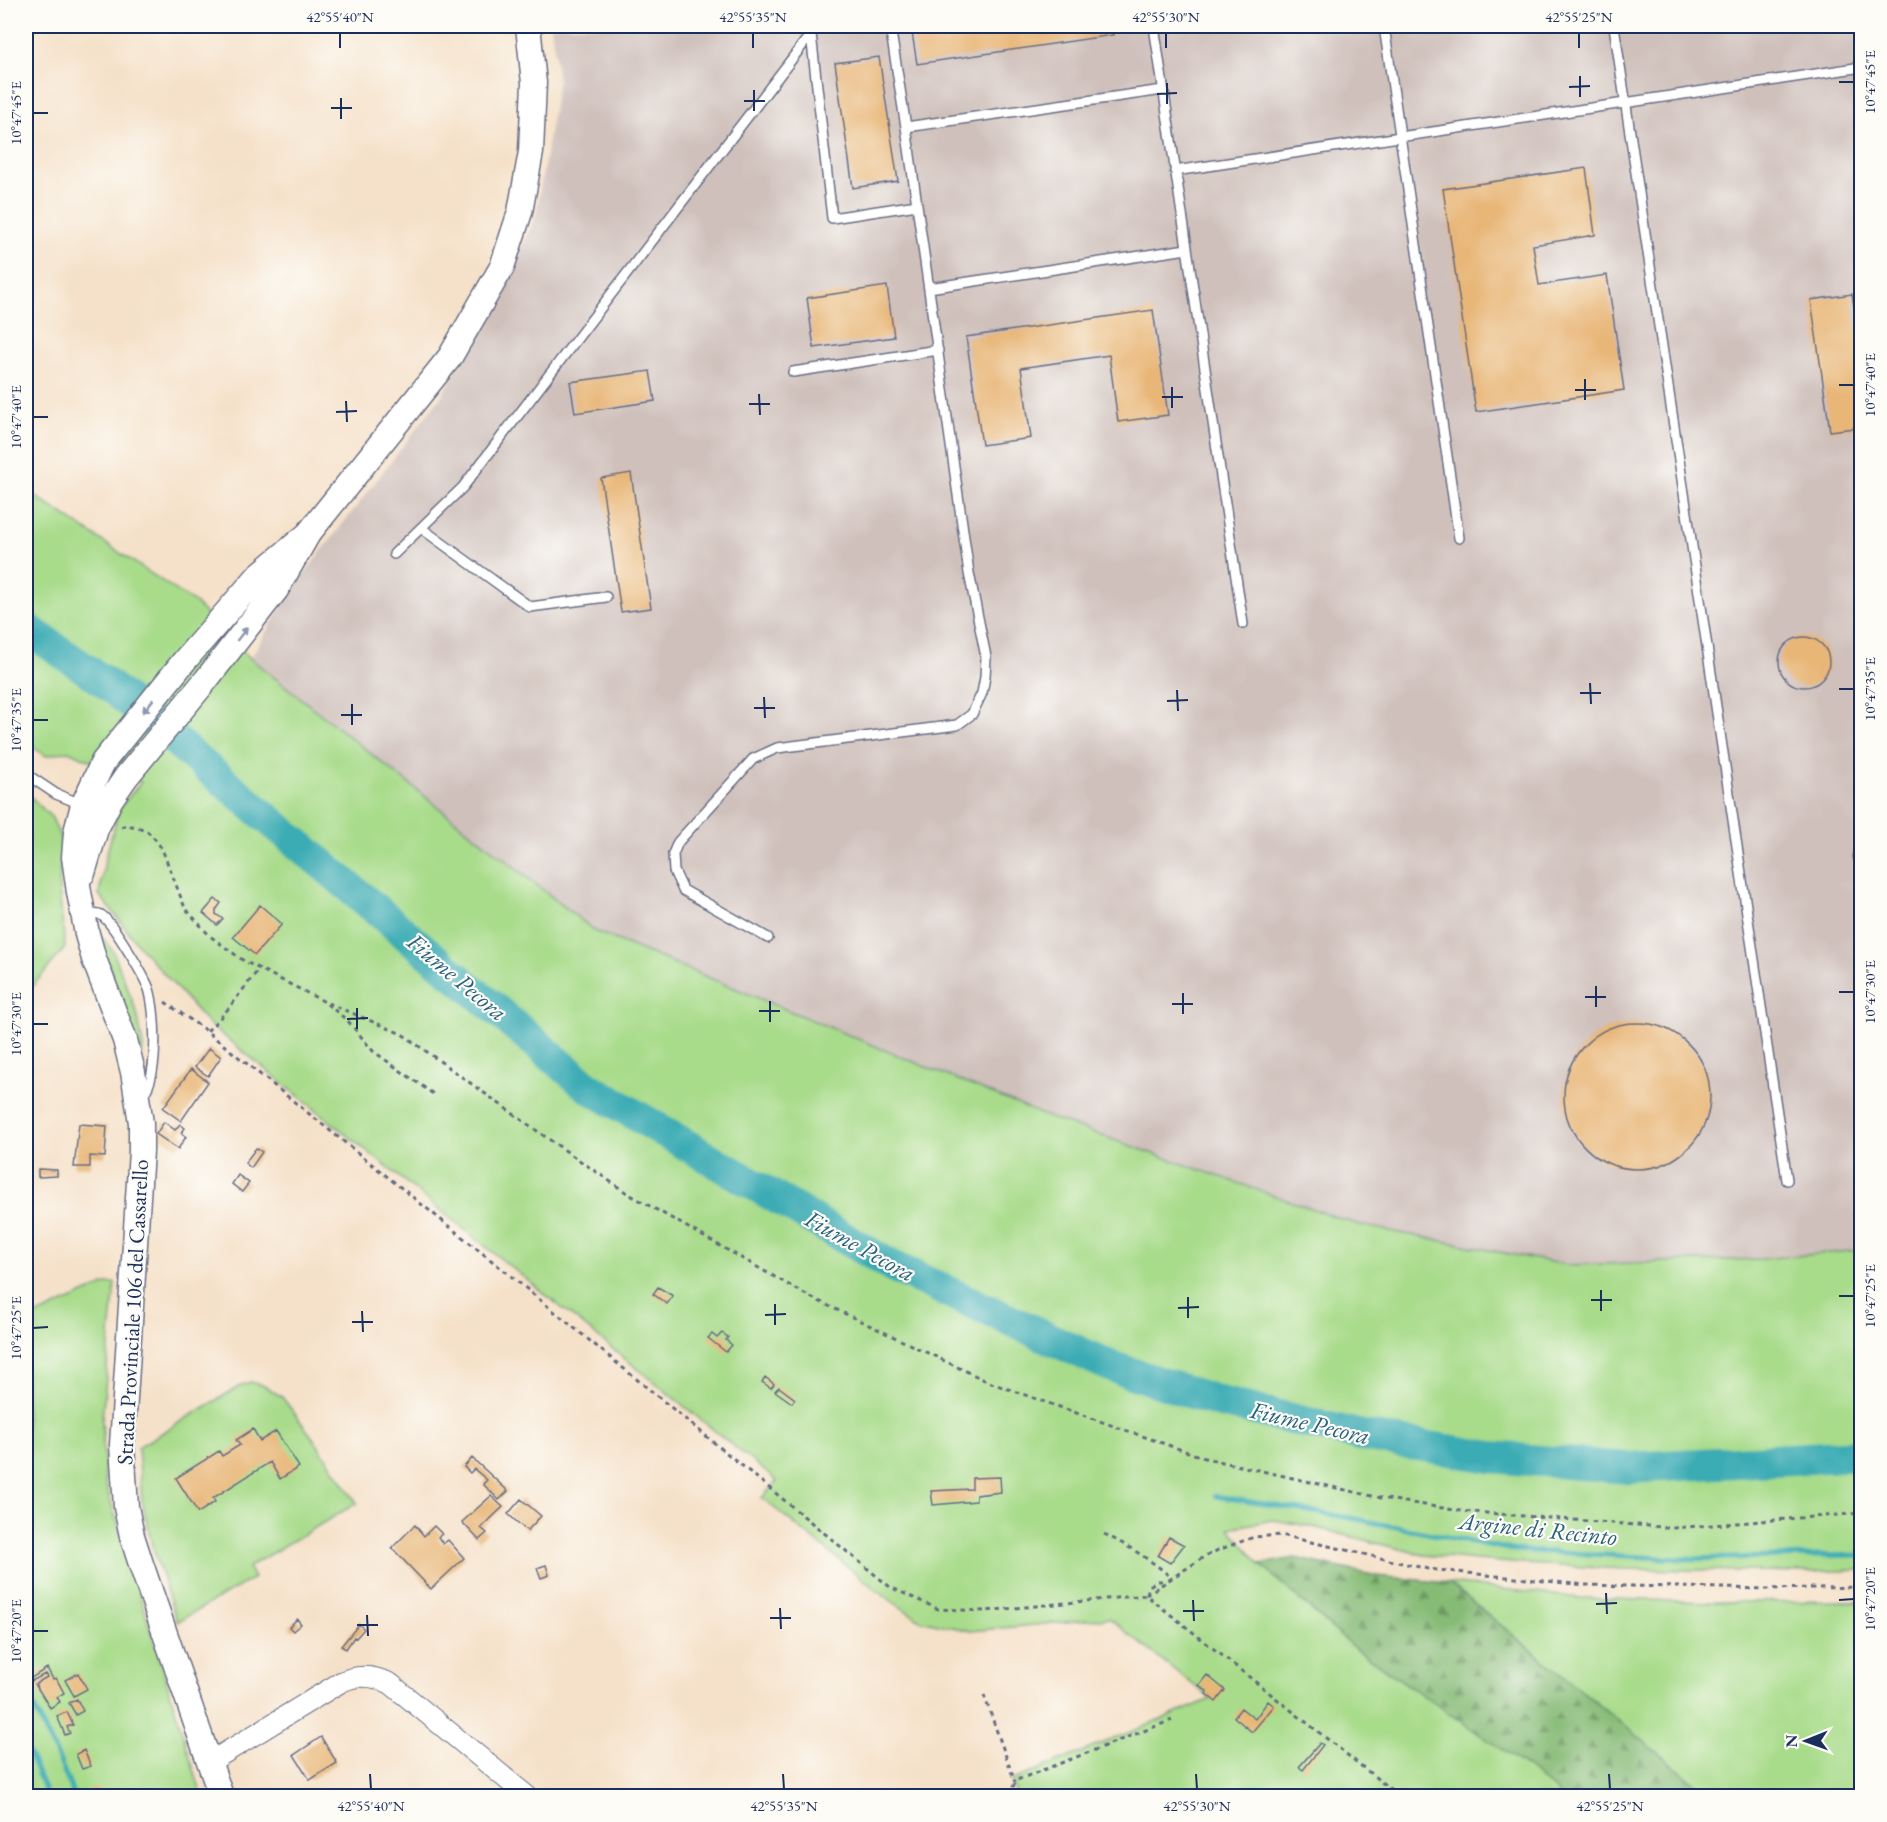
<svg xmlns="http://www.w3.org/2000/svg" width="1887" height="1822" font-family="'EB Garamond',serif">
<style>
.industrial{fill:#cfc0bb}
.green{fill:#a8db8a;stroke:#628574;stroke-width:1.5}
.forest{fill:url(#forest-firs);stroke:#50756a;stroke-width:1.5}
.lines{fill:none;stroke-linecap:round;stroke-linejoin:round}
.stream{stroke:#3aabb4;stroke-width:5}
.river{stroke:#3aabb4;stroke-width:32}
.building{fill:#e8b677}
.service-casing{stroke:#676d83;stroke-width:12}
.minor-casing{stroke:#676d83;stroke-width:22}
.tertiary-casing{stroke:#676d83;stroke-width:27}
.path{stroke:#676d83;stroke-width:3;stroke-dasharray:4.5 4.5;stroke-linecap:butt}
.service{stroke:#fff;stroke-width:9}
.minor{stroke:#fff;stroke-width:20}
.tertiary{stroke:#fff;stroke-width:24}
.oneway{fill:#8d97ae}
.ticks{fill:none;stroke:#1b2f5e;stroke-width:2}
.labels{text-anchor:middle;stroke-width:4.5;stroke-linejoin:round;paint-order:stroke}
.street-label{font-size:22px;fill:#1b2f5e;stroke:#fdfcf7}
.water-label{font-size:24px;font-style:italic;fill:#276180;stroke:#fdfcf7}
.neatline{fill:none;stroke:#1b2f5e;stroke-width:2}
.ticks-label{font-size:15px;text-anchor:middle;fill:#1b2f5e}
</style>
<defs>
<pattern id="forest-firs" width="22" height="20" patternUnits="userSpaceOnUse" patternTransform="scale(1.5)"><rect width="22" height="20" fill="#86bb76"/><path d="M5 1l3.5 6h-7zM16 11l3.5 6h-7z" fill="#6d9864"/></pattern>
</defs>
<rect width="100%" height="100%" fill="#fdfcf7"/>
<filter id="ink" filterUnits="userSpaceOnUse"><feTurbulence type="fractalNoise" baseFrequency=".0167" numOctaves="2"/><feDisplacementMap in="SourceGraphic" scale="12" xChannelSelector="R" yChannelSelector="G"/><feConvolveMatrix kernelMatrix="1 2 1 2 8 2 1 2 1" color-interpolation-filters="sRGB"/></filter>
<filter id="wash" filterUnits="userSpaceOnUse"><feTurbulence type="fractalNoise" baseFrequency=".008" numOctaves="4" result="noise"/><feDisplacementMap in="SourceGraphic" scale="24" xChannelSelector="R" yChannelSelector="G"/><feGaussianBlur stdDeviation="1.35" result="paint"/><feColorMatrix in="noise" values="0 0 0 0 0 0 0 0 0 0 0 0 0 0 0 0 0 1.4 0 .05"/><feComposite in="paint" operator="in"/></filter>
<g filter="url(#wash)">
<rect width="100%" height="100%" fill="#f5e1c9"/>
<path class="industrial" d="M551 26H1861V1250L1761 1259 1567 1265 1359 1225 1048 1117 595 931 250 659 290 592 438 401 500 298 536 215 558 80Z"/>
<path class="green" d="M26 490 195 603 251 659 595 931 1048 1117 1359 1225 1567 1265 1761 1259 1861 1250V1570L1811 1572 1626 1569 1522 1564 1424 1555 1309 1526 1273 1520 1229 1528 1260 1564 1353 1647 1524 1765 1562 1796H1017L1011 1781 1211 1699 1109 1618 970 1631 920 1620 883 1595 762 1498 777 1481 209 1024 139 946 99 894 105 860 119 809 141 782 68 751 46 756 26 742Z
M26 792 52 818 62 842 59 889 65 948 26 994Z
M98 935 106 942 113 951 137 1013 143 1046 142 1056Z
M115 1283 102 1419 105 1483 202 1796H26V1320L106 1284Z
M251 1382 265 1386 282 1397 313 1438 357 1503 248 1567 254 1578 177 1622 152 1545 142 1501 138 1447 242 1385Z
M1449 1583 1580 1598 1711 1602 1861 1601V1796H1711Z"/>
<path class="forest" d="M1295 1558 1377 1576 1449 1583 1711 1796H1562L1524 1765 1353 1647 1260 1564Z"/>
<g class="lines">
<path class="stream" d="M1215 1496 1351 1518 1513 1550 1683 1559 1862 1555
M26 1691 59 1759 74 1796
M26 1749 32 1760 47 1796"/>
<path class="river" d="M26 628 106 683 588 1087 892 1266 1110 1366 1216 1401 1367 1437 1491 1457 1628 1468 1862 1455"/>
</g>
<g id="blocks">
<path class="building" d="M911 26H1111L1113 35 917 64Z
M879 57 898 181 853 188 835 63Z
M1586 168 1595 235 1533 245 1539 285 1607 275 1624 390 1476 412 1443 189Z
M887 286 894 337 814 348 807 298Z
M1852 294 1862 358V427L1830 431 1811 300Z
M1153 310 1168 415 1118 422 1109 355 1021 368 1031 438 982 445 966 337Z
M650 371 655 401 575 413 570 382Z
M631 473 651 608 621 612 601 478Z
M1779 662a25 25 0 1 1 50 0a25 25 0 1 1-50 0Z
M1862 842V870L1856 866 1853 857 1855 849Z
M215 899 221 903 216 910V914L223 919 217 925 203 913Z
M260 905 282 924 255 955 233 937Z
M1564 1096a73 73 0 1 1 146 0a73 73 0 1 1-146 0Z
M209 1048 221 1057 208 1076 195 1067Z
M191 1069 208 1082 181 1121 163 1108Z
M164 1122 175 1130 180 1124 185 1128 181 1133 186 1137 178 1149 156 1134Z
M79 1124 107 1126 105 1157 90 1156V1167H74Z
M256 1148 262 1152 251 1168 245 1163Z
M38 1169 57 1170V1176L38 1177Z
M238 1175 249 1183 242 1192 232 1184Z
M658 1287 673 1296 667 1304 653 1294Z
M722 1333 728 1337 726 1340 732 1345 726 1352 708 1338 712 1334 717 1338Z
M765 1377 774 1384 771 1388 762 1382Z
M779 1387 795 1399 792 1403 775 1391Z
M253 1429 260 1441 276 1431 299 1467 280 1479 270 1462 213 1498 215 1502 198 1513 176 1478 219 1451 222 1456 240 1445 236 1440Z
M472 1458 508 1491 499 1500 483 1484 487 1480 474 1469 470 1473 464 1467Z
M1000 1477 1001 1492 976 1495V1501L933 1505 931 1491 972 1489V1478Z
M491 1496 503 1507 481 1528 487 1533 479 1540 462 1522Z
M521 1499 541 1516 527 1531 508 1514Z
M415 1525 424 1536 434 1526 442 1534 438 1537 443 1544 448 1540 464 1558 431 1589 392 1548Z
M1169 1537 1184 1545 1170 1563 1158 1556Z
M546 1565 549 1575 541 1578 537 1568Z
M297 1619 301 1624 293 1631 289 1627Z
M359 1624 364 1629 356 1638 354 1637 346 1649 341 1646Z
M47 1668 53 1679 56 1678 64 1693 57 1697 60 1702 50 1708 35 1684 47 1677 45 1674 32 1681 31 1678Z
M78 1673 87 1689 74 1696 65 1680Z
M1207 1675 1225 1690 1216 1702 1206 1694 1207 1691 1199 1685Z
M77 1699 83 1711 76 1715 69 1703Z
M1268 1701 1274 1706 1252 1732 1234 1717 1241 1708 1255 1719Z
M67 1712 73 1725 67 1727 70 1733 65 1735 57 1716Z
M321 1737 337 1763 310 1780 294 1755Z
M1320 1743 1323 1745 1303 1770 1299 1767Z
M84 1750 91 1766 82 1769 76 1754Z
M98 1787 102 1796H91L89 1790Z"/>
</g>
</g>
<g filter="url(#ink)">
<use href="#blocks" fill-opacity="0" stroke="#676d83" stroke-width="1.5"/>
<g class="lines">
<defs>
<path id="service" d="M802 26 811 34 832 218 917 205
M1154 26 1243 624
M1384 26 1459 538
M1614 26 1787 1180
M906 127 1163 90
M1175 171 1862 67
M929 288 1187 249
M793 372 938 350
M421 528 530 607 606 597
M394 554 463 487 811 34
M26 774 56 794 81 804
M83 914C89 914 96 912 101 915 112 921 144 976 149 989 156 1011 160 1083 140 1097
M768 938 683 890 674 871 673 854 678 842 753 759 777 748 957 725 972 714 982 693 985 677 986 657 969 573 906 127 890 26"/>
<path id="minor" d="M210 1762 341 1682C358 1674 374 1675 391 1684L527 1796"/>
<path id="tertiary" d="M83 873 96 829 111 799 126 777 206 680 276 590 308 534 450 357 502 267 520 212 531 152 534 83 528 26
M221 1796 141 1564 132 1536 126 1507 122 1445 141 1151V1123L133 1072 125 1040 94 959 87 934 79 892 74 857 76 832 83 805 103 762 185 660 260 574 308 534"/>
</defs>
<use href="#service" class="service-casing"/>
<use href="#minor" class="minor-casing"/>
<use href="#tertiary" class="tertiary-casing"/>
<path class="path" d="M121 827 126 825 137 827 146 830 155 839 162 849 185 908 210 936 244 961 323 1001 402 1034 547 1138 627 1193 810 1297 991 1383 1205 1458 1381 1498 1461 1511 1674 1528 1862 1513
M165 1002 205 1030 517 1281 890 1587 938 1609 985 1611 1146 1595 1399 1796
M327 1004 348 1021 373 1051 436 1096
M207 1031 224 1014 259 969
M1104 1534C1129 1546 1151 1560 1172 1578
M1147 1594 1149 1586 1158 1581H1166
M1146 1595 1201 1559 1218 1550 1254 1537 1281 1535 1428 1569 1585 1585 1768 1589 1862 1587
M984 1695 1015 1782
M1015 1796 1013 1787 1017 1780 1172 1720"/>
<use href="#service" class="service"/>
<use href="#minor" class="minor"/>
<use href="#tertiary" class="tertiary"/>
</g>
<defs><path id="oneway-solid" d="M-6-.8H1V-3.2L6.5 0L1 3.2V.8H-6Z" transform="scale(1.5)"/></defs>
<g class="oneway">
<use href="#oneway-solid" transform="translate(242 634) rotate(-52)"/>
<use href="#oneway-solid" transform="translate(148 706) rotate(129)"/>
</g>
</g>
<path class="ticks" d="M340 33V48M753 33V48M1166 33V48M1579 33V48M1580 76V97M1839 82H1854M1167 83V104M1569 87 1590 86M754 90V111M1157 94 1177 93M341 98V119M744 101H765M331 108H352M33 113H48M1585 379V400M1839 385H1854M1172 387V408M1575 390H1596M759 394 760 415M1162 397H1183M346 401 347 422M749 404H770M336 412 357 411M33 417H48M1590 683 1591 704M1839 689H1854M1177 690 1178 711M1580 693H1601M764 697 765 718M1167 701 1188 700M352 704V725M754 708H775M341 715H362M33 720H48M1596 986V1007M1839 992H1854M1183 993V1014M1585 997H1606M770 1001V1022M1172 1004H1193M357 1008V1029M759 1011H780M347 1019 368 1018M33 1024H48M1601 1290V1311M1839 1296H1854M1188 1297V1318M1591 1300H1612M775 1304V1325M1178 1308 1199 1307M362 1311 363 1332M765 1315 786 1314M352 1322H373M33 1328 48 1327M1606 1593 1607 1614M1193 1600 1194 1621M1839 1600 1854 1599M1596 1604 1617 1603M780 1608 781 1629M1183 1611H1204M367 1615 368 1636M770 1618H791M357 1625H378M33 1631H48M370 1774 371 1789M783 1774 784 1789M1196 1774 1197 1789M1609 1774 1610 1789"/>
<g class="labels">
<g class="street-label">
<text transform="translate(132 1312) rotate(-87)" y="8">Strada Provinciale 106 del Cassarello</text>
</g>
<g class="water-label">
<text transform="translate(457 977) rotate(40)" y="8">Fiume Pecora</text>
<text transform="translate(860 1246) rotate(29)" y="8">Fiume Pecora</text>
<text transform="translate(1310 1423) rotate(13)" y="8">Fiume Pecora</text>
<text transform="translate(1538 1529) rotate(6)" y="8">Argine di Recinto</text>
</g>
</g>
<rect width="1887" height="1822" fill="none" stroke="#fdfcf7" stroke-width="66"/>
<g transform="translate(1806 1741) rotate(269)" stroke="#fdfcf7" stroke-width="4.5" paint-order="stroke">
<path d="M0-4.5L10 22L0 15L-10 22Z" fill="#1b2f5e"/>
<text y="-9" font-size="16" font-weight="bold" text-anchor="middle" fill="#1b2f5e">N</text>
</g>
<rect x="33" y="33" width="1821" height="1756" class="neatline"/>
<g class="ticks-label">
<text x="340" y="22">42°55'40"N</text>
<text x="753" y="22">42°55'35"N</text>
<text x="1166" y="22">42°55'30"N</text>
<text x="1579" y="22">42°55'25"N</text>
<text transform="translate(1870 82) rotate(-90)" y="5">10°47'45"E</text>
<text transform="translate(16 113) rotate(-90)" y="5">10°47'45"E</text>
<text transform="translate(1870 385) rotate(-90)" y="5">10°47'40"E</text>
<text transform="translate(16 417) rotate(-90)" y="5">10°47'40"E</text>
<text transform="translate(1870 689) rotate(-90)" y="5">10°47'35"E</text>
<text transform="translate(16 720) rotate(-90)" y="5">10°47'35"E</text>
<text transform="translate(1870 992) rotate(-90)" y="5">10°47'30"E</text>
<text transform="translate(16 1024) rotate(-90)" y="5">10°47'30"E</text>
<text transform="translate(1870 1296) rotate(-90)" y="5">10°47'25"E</text>
<text transform="translate(16 1328) rotate(-90)" y="5">10°47'25"E</text>
<text transform="translate(1870 1599) rotate(-90)" y="5">10°47'20"E</text>
<text transform="translate(16 1631) rotate(-90)" y="5">10°47'20"E</text>
<text x="371" y="1811">42°55'40"N</text>
<text x="784" y="1811">42°55'35"N</text>
<text x="1197" y="1811">42°55'30"N</text>
<text x="1610" y="1811">42°55'25"N</text>
</g>
</svg>
